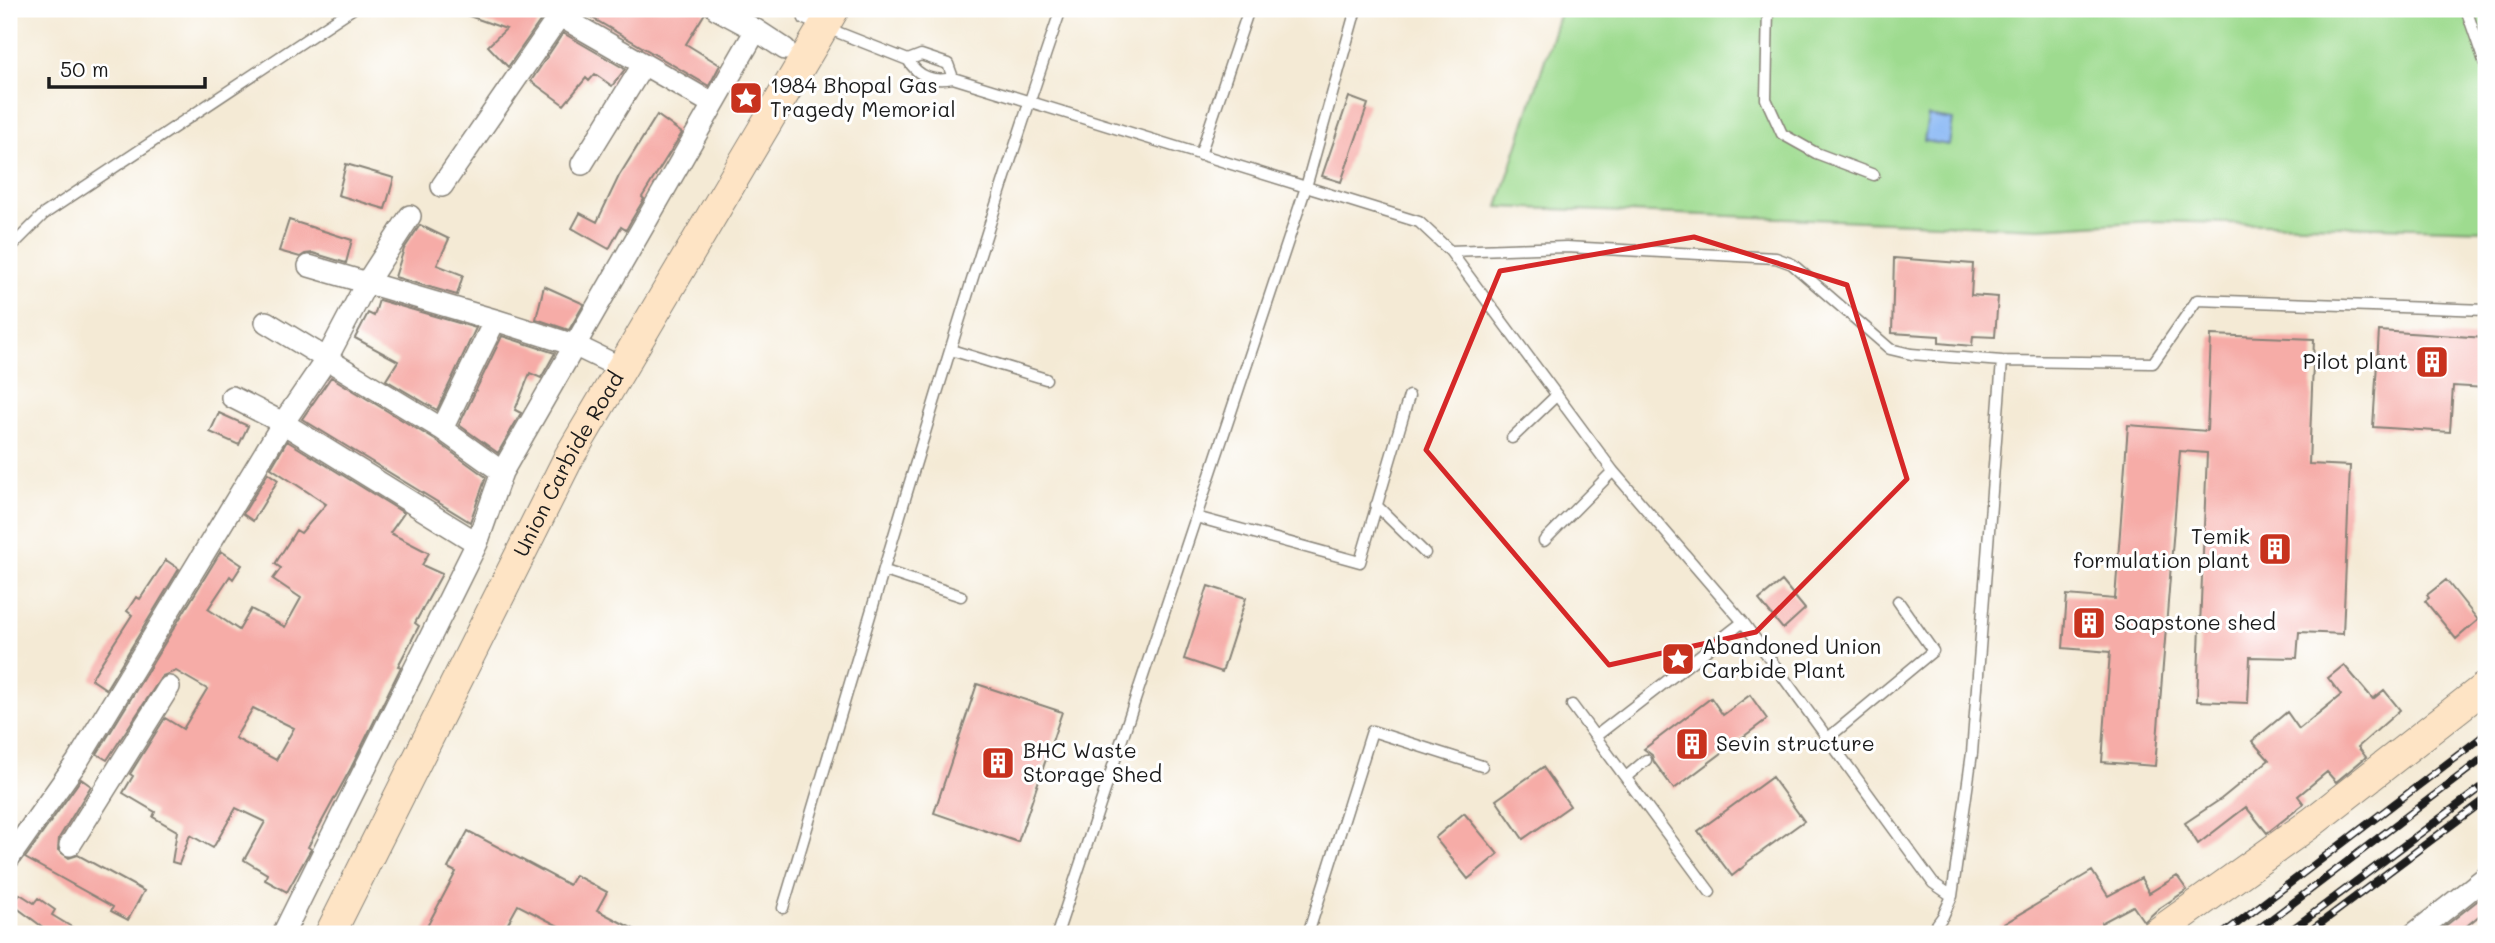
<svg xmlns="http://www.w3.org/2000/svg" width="2495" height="943" font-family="Mali,sans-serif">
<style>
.green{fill:#9edb8f;stroke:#5d7c56;stroke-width:2}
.water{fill:#89b8f4;stroke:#526a88;stroke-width:2}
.building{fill:#f6aca7;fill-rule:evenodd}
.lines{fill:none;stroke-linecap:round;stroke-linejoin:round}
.lane-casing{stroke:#888378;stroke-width:13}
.street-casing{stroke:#888378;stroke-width:24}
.secondary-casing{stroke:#888378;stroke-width:32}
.lane{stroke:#fff;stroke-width:10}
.street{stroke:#fff;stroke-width:21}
.secondary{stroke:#fee4c5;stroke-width:30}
.rail-casing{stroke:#1c1c1c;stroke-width:8}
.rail{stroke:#fff;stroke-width:5;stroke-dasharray:16;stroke-linecap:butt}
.marked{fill:none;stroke:#d62828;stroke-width:5;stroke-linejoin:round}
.labels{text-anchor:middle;stroke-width:6;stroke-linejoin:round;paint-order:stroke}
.poi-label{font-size:21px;fill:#1c1c1c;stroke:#fff;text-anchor:start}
.street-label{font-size:21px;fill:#1c1c1c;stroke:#fff}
</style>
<rect width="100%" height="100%" fill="#fff"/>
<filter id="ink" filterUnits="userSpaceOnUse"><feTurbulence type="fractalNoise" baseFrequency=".0143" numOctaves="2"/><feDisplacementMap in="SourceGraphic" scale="14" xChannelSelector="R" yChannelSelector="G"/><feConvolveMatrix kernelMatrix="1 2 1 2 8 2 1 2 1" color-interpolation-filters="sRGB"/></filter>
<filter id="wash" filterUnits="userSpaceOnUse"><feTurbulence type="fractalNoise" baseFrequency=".00686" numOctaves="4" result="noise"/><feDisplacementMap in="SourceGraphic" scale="28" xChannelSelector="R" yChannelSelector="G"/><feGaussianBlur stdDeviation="1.57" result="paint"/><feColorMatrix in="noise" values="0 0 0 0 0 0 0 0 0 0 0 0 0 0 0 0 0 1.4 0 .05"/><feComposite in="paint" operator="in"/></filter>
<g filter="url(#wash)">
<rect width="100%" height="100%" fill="#f4ead5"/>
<path class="green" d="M1561 9H2484L2486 14V230L2154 221 2040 228 1498 207Z"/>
<path class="water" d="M1928 116 1953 120 1949 145 1924 141Z"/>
<g id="blocks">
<path class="building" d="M455 9H544L547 11 508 67 488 46 506 29 455 11Z
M577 9H704L705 13 686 44 720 65 709 86Z
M563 33 625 69 612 86 595 74 589 81 586 78 564 105 531 81Z
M1349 97 1368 104 1341 182 1322 176Z
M657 115 682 133 642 197 644 199 631 221 626 230 621 227 609 249 572 228 580 213 597 222 619 176Z
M346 164 394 178 385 209 338 195Z
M289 220 352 240 346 263 313 253 305 254 300 257 279 251Z
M420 225 449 239 437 265 463 275 457 295 395 277 404 249Z
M1894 258 1973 264 1971 295 1998 297 1995 337 1973 336 1972 346 1939 343V336L1892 333Z
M544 286 584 304 569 330 536 319Z
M379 300 476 328 437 410 386 380 398 361 355 338 368 313 374 316Z
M2379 331 2486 338V388L2453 386 2450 432 2373 427Z
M2211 335 2314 339 2309 464 2350 466 2343 634 2299 632 2297 658 2250 657 2248 703 2197 701 2207 453 2180 451 2155 766 2102 762 2110 652 2063 648 2067 595 2115 599 2128 425 2207 431Z
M502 336 555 353 541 378 530 373 515 410 521 413 498 453 459 425Z
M331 377 435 440 486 477 470 522 302 419Z
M219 413 248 426 239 445 210 432Z
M287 441 404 513 390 533 429 553 422 565 442 574 415 623 419 626 398 666 401 667 351 768 308 847 311 849 287 892 265 880 267 874 244 860 265 822 236 808 213 848 190 835 179 864 172 862 177 831 153 817 155 812 123 793 133 776 130 774 165 718 183 729 207 689 176 671 162 676 107 760 97 754 221 551 242 565 233 579 230 576 208 609 239 630 251 609 285 627 301 598 273 579 281 568 275 564 296 530 301 533 326 504 271 468ZM253 708 294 728 276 760 235 738Z
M268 473 278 480 253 521 243 514Z
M166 560 179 569 106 689 91 679 132 615 127 611 136 597 140 599Z
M2446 580 2478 620 2456 639 2425 601 2429 598 2427 595Z
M1782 581 1805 609 1783 629 1759 600Z
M1208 586 1246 598 1222 672 1184 659Z
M2344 665 2373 699 2384 690 2400 710 2358 747 2366 757 2336 782 2327 772 2298 796 2304 804 2267 833 2246 807 2198 844 2185 823 2221 799 2269 760 2252 741 2287 712 2299 729 2341 695 2328 678Z
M977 684 1062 712 1018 842 934 813Z
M1750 695 1767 719 1674 789 1654 762 1652 755 1644 749 1711 698 1723 715Z
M1543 767 1570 806 1523 839 1496 800Z
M1772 777 1804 821 1746 863 1747 864 1732 876 1698 831Z
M81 779 91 786 59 838 58 850 69 858 78 855 144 891 128 920 111 911 113 907 25 858Z
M1464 813 1498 854 1468 879 1435 838Z
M468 831 569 885 575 875 607 892 597 910 643 934H574L518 905 502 934H423L456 872 448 868Z
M2092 871 2108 896 2141 878 2149 893 2177 876 2187 890 2157 910 2144 922 2133 906 2101 923 2102 925 2089 934H1987Z
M20 894 34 903 38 898 55 910 52 915 83 934H40L44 928 13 905Z
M2486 894V910L2457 934H2435Z"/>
</g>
</g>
<g filter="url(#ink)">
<use href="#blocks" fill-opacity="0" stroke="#888378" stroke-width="2"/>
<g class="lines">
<defs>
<path id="lane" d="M1356 9 1306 187 1419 222 1450 251 1613 471 1743 622 1933 883 1952 896
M1768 9 1766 99 1782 134 1816 153 1874 175
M2466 9 2486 67
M804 19 908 60C919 78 934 82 953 78L1306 187 1057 934
M908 60 921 55 948 64 953 78
M1200 155 1249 9
M9 249 44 214 352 9
M1450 251 1566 247 1776 258 1792 264 1890 349 1911 354 2002 361 2153 363 2197 300 2486 310
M951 350 1046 379
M1512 438 1557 395
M1376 505 1425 553
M1196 517 1360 562 1409 396
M1544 541 1613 471
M885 571 961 596
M1572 705 1710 892
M1596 736 1743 622
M1828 738 1933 651 1898 601
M1626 777 1646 760
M783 908C873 608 959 305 1061 9
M1308 934 1372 731 1482 766
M1930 934 1943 916 1952 896 1972 753 2002 361"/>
<path id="street" d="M717 9 756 30 785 49
M560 16 713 104
M582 164 643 65
M442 186 564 9
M309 266 495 320 574 345 607 361
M266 322 442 429 502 472
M232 397 283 423 477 543
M442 429 495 320
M70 845 169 687
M9 858 77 762 283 423 326 360 367 282 410 216
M283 934 477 543 502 472 756 30
M2414 934 2486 877"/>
<g id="secondary">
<path id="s1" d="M330 934 569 457 834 9"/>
<path d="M2156 934 2311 823 2486 686"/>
</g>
</defs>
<use href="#lane" class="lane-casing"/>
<use href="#street" class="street-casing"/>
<use href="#secondary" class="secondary-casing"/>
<use href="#lane" class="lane"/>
<use href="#street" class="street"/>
<use href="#secondary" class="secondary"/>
<defs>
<path id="rail" d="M2223 934 2486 734
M2252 934 2486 756
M2286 934 2486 784
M2306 934 2486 799"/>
</defs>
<use href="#rail" class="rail-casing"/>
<use href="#rail" class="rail"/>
</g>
</g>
<path class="marked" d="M1694 237 1847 285 1907 479 1756 632 1609 665 1426 450 1500 271Z"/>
<defs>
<symbol id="sight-square" viewBox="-11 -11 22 22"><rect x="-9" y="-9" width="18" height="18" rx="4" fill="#c8321e" stroke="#fff"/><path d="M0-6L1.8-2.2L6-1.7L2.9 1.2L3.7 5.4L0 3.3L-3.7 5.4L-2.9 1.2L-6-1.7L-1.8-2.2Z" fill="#fff"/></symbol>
<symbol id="building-square" viewBox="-11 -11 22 22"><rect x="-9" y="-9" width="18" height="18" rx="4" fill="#c8321e" stroke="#fff"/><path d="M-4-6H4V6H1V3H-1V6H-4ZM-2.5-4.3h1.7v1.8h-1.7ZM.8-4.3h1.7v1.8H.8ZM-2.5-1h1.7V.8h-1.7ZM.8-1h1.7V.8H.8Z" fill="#fff"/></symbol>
</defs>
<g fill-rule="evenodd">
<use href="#sight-square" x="727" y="79" width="38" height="38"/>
<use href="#building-square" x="2413" y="343" width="38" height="38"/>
<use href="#building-square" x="2256" y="530" width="38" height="38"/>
<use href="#building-square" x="2070" y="604" width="38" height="38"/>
<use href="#sight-square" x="1659" y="640" width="38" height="38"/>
<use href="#building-square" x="1673" y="725" width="38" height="38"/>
<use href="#building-square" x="979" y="744" width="38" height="38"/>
</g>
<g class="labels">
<g class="poi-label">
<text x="770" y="93">1984 Bhopal Gas<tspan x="770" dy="24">Tragedy Memorial</tspan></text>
<text x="2408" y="369" text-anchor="end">Pilot plant</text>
<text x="2250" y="544" text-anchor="end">Temik<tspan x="2250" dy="24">formulation plant</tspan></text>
<text x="2114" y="630">Soapstone shed</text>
<text x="1702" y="654">Abandoned Union<tspan x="1702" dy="24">Carbide Plant</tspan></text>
<text x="1716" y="751">Sevin structure</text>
<text x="1023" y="758">BHC Waste<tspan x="1023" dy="24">Storage Shed</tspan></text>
</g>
<g class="street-label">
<text dy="7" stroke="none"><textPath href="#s1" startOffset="527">Union Carbide Road</textPath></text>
</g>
</g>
<rect width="2495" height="943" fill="none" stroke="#fff" stroke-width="35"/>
<path d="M49 77v10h156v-10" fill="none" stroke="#1c1c1c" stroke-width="3.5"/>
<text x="60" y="77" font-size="21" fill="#1c1c1c" stroke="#ffffff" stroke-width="5" paint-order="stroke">50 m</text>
</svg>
